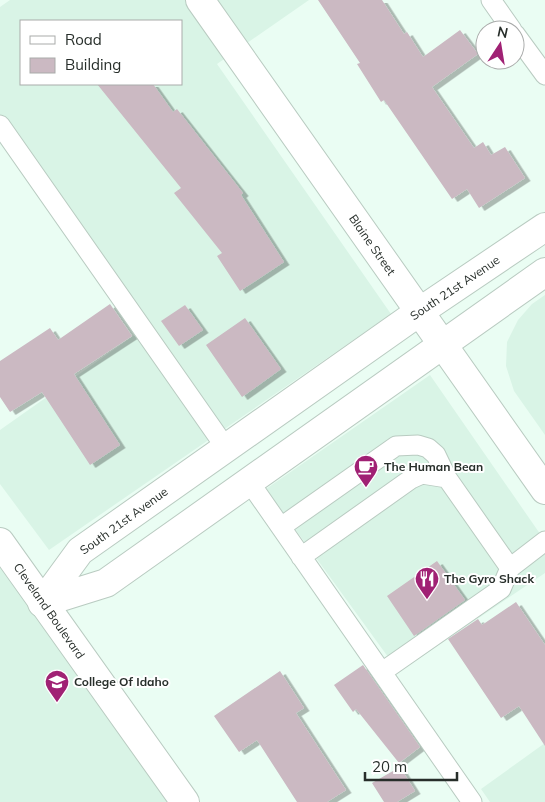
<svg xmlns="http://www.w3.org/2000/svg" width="545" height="802" font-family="Mulish,sans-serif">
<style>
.built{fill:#d9f4e6;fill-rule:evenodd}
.building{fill:#cbb9c2;filter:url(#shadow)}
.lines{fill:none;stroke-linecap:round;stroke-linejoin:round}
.service-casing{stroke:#b9cbc1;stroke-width:21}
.secondary-casing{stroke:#b9cbc1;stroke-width:30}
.primary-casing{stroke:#b9cbc1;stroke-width:30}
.service{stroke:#fff;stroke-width:19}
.secondary{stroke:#fff;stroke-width:28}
.primary{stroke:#fff;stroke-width:28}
.labels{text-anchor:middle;stroke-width:4;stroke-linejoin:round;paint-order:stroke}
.street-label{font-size:12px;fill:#272e2a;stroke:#fff}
.poi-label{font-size:12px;font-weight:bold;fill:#272e2a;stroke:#fff;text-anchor:start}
</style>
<defs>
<filter id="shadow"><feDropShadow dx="5.5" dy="3" stdDeviation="0" flood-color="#0004"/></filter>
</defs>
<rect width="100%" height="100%" fill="#eafdf3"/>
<path class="built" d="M10 0H309L217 64 391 314 49 550 0 484V430L136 334 0 140V7ZM21 21H181V84H21Z
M545 295V435L514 391 506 366 507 342 518 320 532 304Z
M430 375 545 541V573L399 672 266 489Z
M0 542 185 802H0Z
M545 743V802H490L481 789Z"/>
<path class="building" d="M318 0H382L404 34 407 32 423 57 460 30 478 54 432 87 474 148 483 142 491 155 505 147 525 178 479 208 467 189 452 199 384 100 381 102 357 64 360 63Z
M97 84H153L173 112 177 109 243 193 241 195 284 262 240 291 217 256 222 253 174 193 181 188Z
M110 304 132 336 74 374 120 445 90 465 42 392 10 412 0 397V361L50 328 58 340Z
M185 305 203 330 179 346 161 321Z
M245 318 281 369 242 397 206 345Z
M437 561 465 600 414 636 387 596Z
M516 602 545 645V746L519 706 501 718 448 639 478 619 482 625Z
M363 665 420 747 399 763 356 709 353 712 334 685Z
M280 671 304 708 296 713 346 790 327 802H297L257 740 239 752 214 716Z
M400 767 415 791 397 802H384L372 783Z"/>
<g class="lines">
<defs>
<path id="service" d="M491 0 512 30
M515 34 545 75
M0 125 226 448
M248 480 472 802
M281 527 396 446 418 445 428 448 436 455 447 478 510 568 545 541
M301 557 411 479 422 474 447 478
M382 672 501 589 510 568"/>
<path id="secondary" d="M42 603 80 551 419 312 545 227
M42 603 106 583 545 272"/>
<path id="primary" d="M200 0 545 490
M0 542 185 802"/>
</defs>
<use href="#service" class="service-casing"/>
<use href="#secondary" class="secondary-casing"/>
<use href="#primary" class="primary-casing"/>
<use href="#service" class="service"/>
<use href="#secondary" class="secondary"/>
<use href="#primary" class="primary"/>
</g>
<defs>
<symbol id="cafe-pin" viewBox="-11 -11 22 30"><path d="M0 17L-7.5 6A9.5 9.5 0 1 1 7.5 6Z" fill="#a02174" stroke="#fff"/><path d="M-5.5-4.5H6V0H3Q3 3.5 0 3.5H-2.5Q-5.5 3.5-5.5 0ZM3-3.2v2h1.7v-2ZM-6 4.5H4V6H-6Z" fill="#fff"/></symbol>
<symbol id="restaurant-pin" viewBox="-11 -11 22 30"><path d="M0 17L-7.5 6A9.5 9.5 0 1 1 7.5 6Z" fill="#a02174" stroke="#fff"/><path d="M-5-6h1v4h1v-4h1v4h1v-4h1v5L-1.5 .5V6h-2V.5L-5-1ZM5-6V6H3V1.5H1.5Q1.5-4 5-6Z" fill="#fff"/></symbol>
<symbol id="university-pin" viewBox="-11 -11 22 30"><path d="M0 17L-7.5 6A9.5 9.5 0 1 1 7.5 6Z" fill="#a02174" stroke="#fff"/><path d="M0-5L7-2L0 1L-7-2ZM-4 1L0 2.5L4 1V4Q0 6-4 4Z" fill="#fff"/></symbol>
</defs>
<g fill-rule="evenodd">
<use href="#cafe-pin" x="352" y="453" width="28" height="38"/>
<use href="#restaurant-pin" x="413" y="565" width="28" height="38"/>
<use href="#university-pin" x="43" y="668" width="28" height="38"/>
</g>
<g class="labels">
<g class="street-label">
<text transform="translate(372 245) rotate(55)" y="4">Blaine Street</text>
<text transform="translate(455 288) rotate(-34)" y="4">South 21st Avenue</text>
<text transform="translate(124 521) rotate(-36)" y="4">South 21st Avenue</text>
<text transform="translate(49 611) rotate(55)" y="4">Cleveland Boulevard</text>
</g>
<g class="poi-label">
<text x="384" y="471">The Human Bean</text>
<text x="444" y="583">The Gyro Shack</text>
<text x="74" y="686">College Of Idaho</text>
</g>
</g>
<rect x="20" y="20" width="162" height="65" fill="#ffffff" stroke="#a9abaa"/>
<rect x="30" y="36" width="25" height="8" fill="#ffffff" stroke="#a9abaa"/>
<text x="65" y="45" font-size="15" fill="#272e2a">Road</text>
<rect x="30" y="58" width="25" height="15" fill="#cbb9c2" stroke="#a9abaa"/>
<text x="65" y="70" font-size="15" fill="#272e2a">Building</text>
<g transform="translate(500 45) rotate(12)"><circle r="24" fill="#ffffff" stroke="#a9abaa"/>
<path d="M0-4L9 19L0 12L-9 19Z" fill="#a02174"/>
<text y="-8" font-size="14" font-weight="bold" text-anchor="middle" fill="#272e2a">N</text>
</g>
<path d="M365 772v8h92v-8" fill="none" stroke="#272e2a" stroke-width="2.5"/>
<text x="372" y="772" font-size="15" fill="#272e2a" stroke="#ffffff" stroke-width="4" paint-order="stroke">20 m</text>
</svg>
